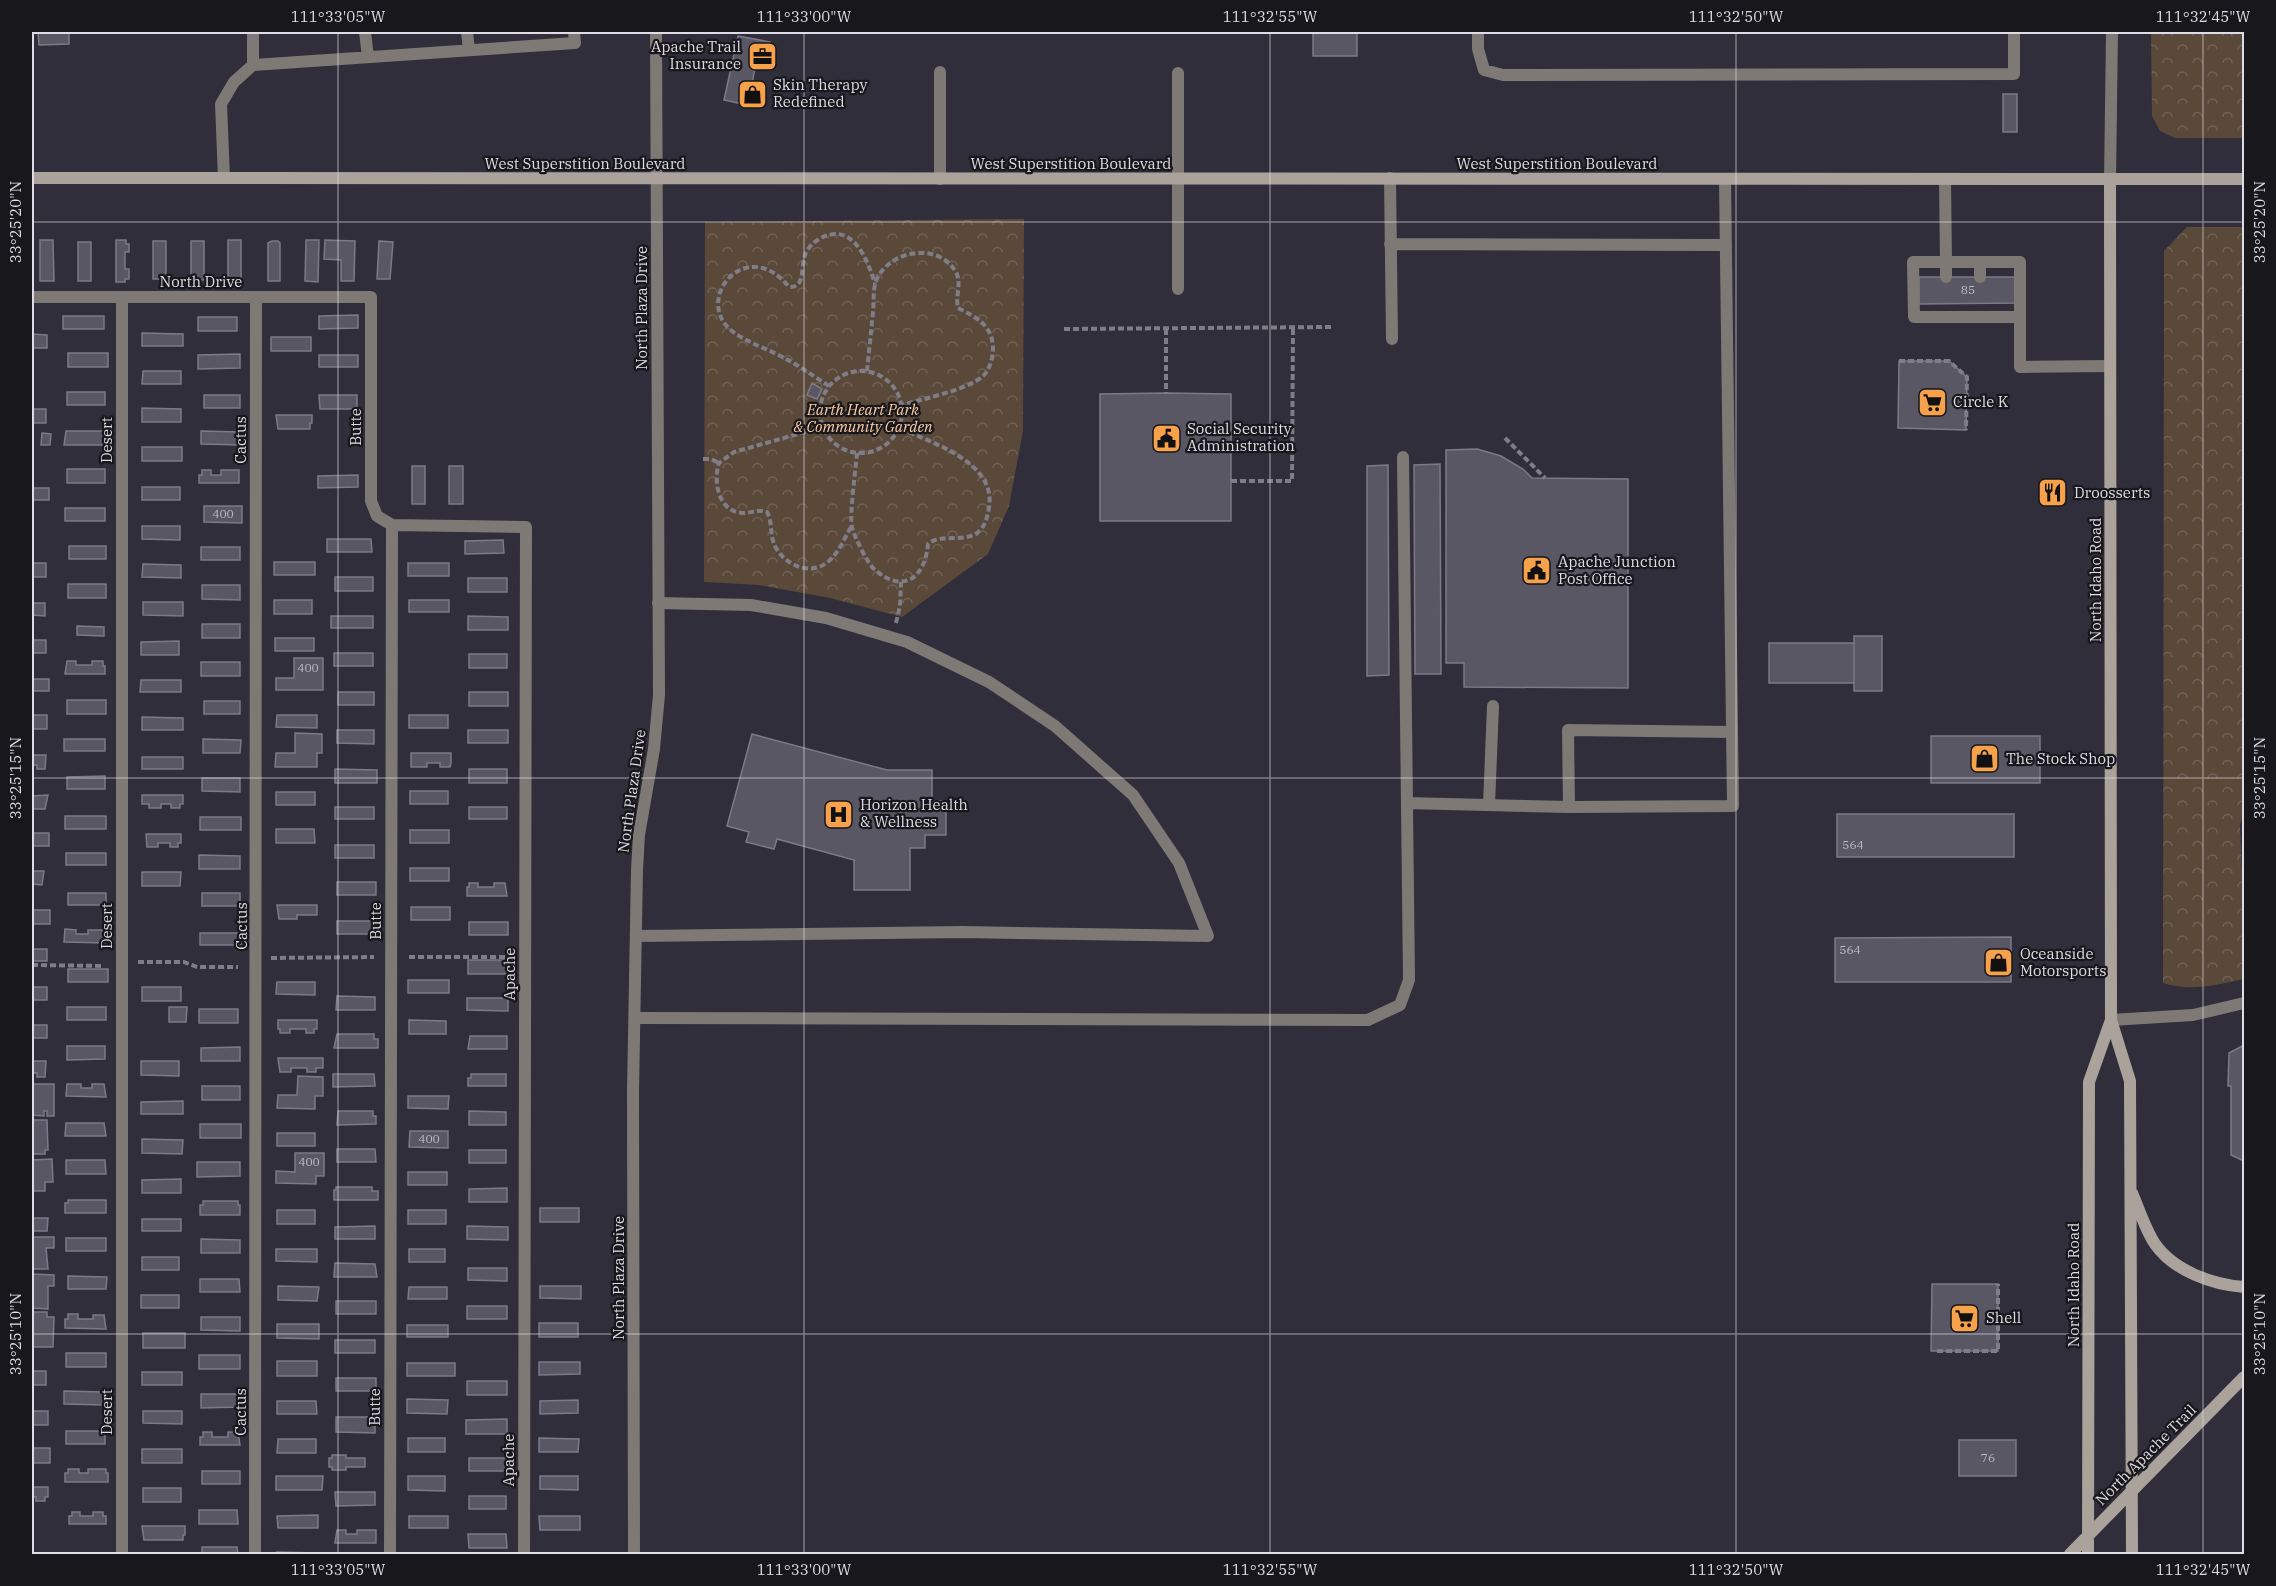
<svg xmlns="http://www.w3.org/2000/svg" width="2276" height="1586" font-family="'IBM Plex Serif',serif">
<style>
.park{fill:url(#park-crowns)}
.building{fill:#595764;stroke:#7c7a88;stroke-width:1.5}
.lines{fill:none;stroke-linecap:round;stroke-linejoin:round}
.path{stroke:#7f7e88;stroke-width:4;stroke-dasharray:6 3;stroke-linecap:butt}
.service{stroke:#7e7974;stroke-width:12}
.minor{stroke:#7e7974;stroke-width:12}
.tertiary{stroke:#7e7974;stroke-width:12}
.secondary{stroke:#aba39b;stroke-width:12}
.ticks{fill:none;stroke:#dedde5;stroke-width:1.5;stroke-opacity:0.45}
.labels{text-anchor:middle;stroke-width:4.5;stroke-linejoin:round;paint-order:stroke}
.number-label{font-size:12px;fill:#bdbcc5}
.poi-label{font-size:15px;fill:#dedde5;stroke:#17171c;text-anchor:start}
.street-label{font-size:15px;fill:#dedde5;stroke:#17171c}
.park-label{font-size:15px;font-style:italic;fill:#ffcea4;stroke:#17171c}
.neatline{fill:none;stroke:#dedde5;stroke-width:2}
.ticks-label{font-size:15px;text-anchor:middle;fill:#dedde5}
</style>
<defs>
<pattern id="park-crowns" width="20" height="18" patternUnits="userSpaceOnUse" patternTransform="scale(1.5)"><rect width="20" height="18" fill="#5a4839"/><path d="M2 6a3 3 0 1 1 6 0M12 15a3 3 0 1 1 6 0" fill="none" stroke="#716256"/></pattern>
</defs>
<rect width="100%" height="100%" fill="#2f2e3a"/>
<path class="park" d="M2151 32H2244V138H2175L2160 131 2152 116Z
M1024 219 1023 431 1009 506 988 554 902 617 830 598 759 585 704 582 705 222Z
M2187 227H2244V811L2240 825 2242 871 2244 872V979C2216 985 2192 992 2163 983L2164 251Z"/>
<path class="building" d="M38 32H69V44L39 45Z
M994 32H1060V33H994Z
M1313 32H1357V56H1313Z
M738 36 770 42 765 64 756 62 752 84 761 86 756 107 724 100Z
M2003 94H2017V132H2003Z
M40 240H53L54 281H40Z
M116 240H126V244H129V252H125V269H129V279H125V282H116Z
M228 240H241V281H228Z
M306 240H319L318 282 305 281Z
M325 240 355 241 354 281H341V260L324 259Z
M153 241H166V279H153Z
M191 241H204V280H191Z
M272 241H278L280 243V281H268V243Z
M379 241 393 242 390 279H377Z
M78 242H91V281H78Z
M1919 277H2018V303L1919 304Z
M358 315V328L319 329V316Z
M63 316H104V329H63Z
M198 317H237V331H198Z
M142 333 183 334V346H142Z
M32 334 47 335V348H32Z
M271 337H311V351H271Z
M68 353H108V367H68Z
M240 354V368L198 369V355Z
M319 355H358V367H319Z
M1899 361H1949L1967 377 1966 430 1898 428Z
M143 371H181V384H142Z
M812 383 822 389 817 399 807 395Z
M67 392H105V405H67Z
M1166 393 1231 394V521H1100V394Z
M204 395H240V408H204Z
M319 395H357V409H320Z
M142 408 181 409V422H142Z
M32 409H46V423H32Z
M276 415H312V423H310V429H278Z
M66 431H106V445H64Z
M201 431 241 432V445L201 444Z
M42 433 51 434 50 445H41Z
M142 447H182V461H142Z
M1477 449 1501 456 1523 469 1532 478 1628 479V688L1464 687V663H1446V450Z
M1440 464 1441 674H1415L1414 465Z
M1388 465 1389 675 1367 676V466Z
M412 466H425V504H412Z
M449 466H463V504H449Z
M67 469H105V483H67Z
M202 470H211V475H221V470H239V483H199V475H202Z
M358 475V487L318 488V476Z
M142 487H180V500H142Z
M32 488H49V500H32Z
M204 506H242V523L204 522Z
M65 508H105V521H65Z
M142 526H180V540L142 539Z
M327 539H371L372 552H327Z
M503 540 504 553 465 554V541Z
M69 546H106V559H69Z
M201 547H240V560H201Z
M274 562H315V575H274Z
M32 563H46V577H32Z
M408 563H449V576H408Z
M143 564 181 565V578L142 577Z
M335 577H373V591H335Z
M468 578H507V592H468Z
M68 584H106V598H68Z
M202 585H240V600L202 599Z
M274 600H312V614H274Z
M409 600H449V612H409Z
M143 602H183V616L143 615Z
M32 603H45V616L32 615Z
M331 616H373V628H331Z
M468 616 508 617V630H468Z
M202 624H240V638H202Z
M77 626 104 627V636L77 635Z
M1854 636H1882V691H1854Z
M275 638H314V651H275Z
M32 640H46V653H32Z
M179 641V655H141V642Z
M1769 643H1854V683H1769Z
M334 653H373V666H334Z
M469 654H507V668H469Z
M294 658H323V690H276V678H294Z
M67 661H76V665H92V661H103V666H105V674H65Z
M201 662H240V676H201Z
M32 679H49V691H32Z
M141 680H181V692H140Z
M338 692H374V705H338Z
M469 692H508V706H469Z
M67 700H106V714H67Z
M204 701H240V714H204Z
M32 715H47V729H32Z
M277 715H317V728L276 727Z
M409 715H448V728H409Z
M142 717 183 718V730H142Z
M337 730H374V744L337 743Z
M468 730H508V743H468Z
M295 733 322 734V753H317V767H275L276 753H295Z
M752 734 887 770H932V801H946V835H925V848H910V890H854V860L777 839 774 849 746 842 749 832 727 826Z
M1931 736H2040V783H1931Z
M64 739H105V751H64Z
M203 739 241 740 240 753H203Z
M411 753H451V763L450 767H440V763H427V767H411Z
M32 755H46L45 769H37V765H32Z
M142 757H183V769H142Z
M335 769 377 770V783H335Z
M469 769H507V783H469Z
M105 776V789H67V777Z
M202 778H240V792L202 791Z
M410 791H448V804H410Z
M276 792H315V805H276Z
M48 795 45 809H32V796Z
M142 795H183V804H180V808H171V804H161V808H149V804H142Z
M335 807H374V819H335Z
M469 807H507V819H469Z
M1837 814H2014V857H1837Z
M65 816H106V829H65Z
M200 817H241V830H200Z
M276 829H314L315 843H276Z
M410 830H449V843H410Z
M32 833H49V846H32Z
M146 834H181V843H178V847H170V843H158V847H147Z
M335 845H374V858H335Z
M66 853H106V865H66Z
M199 855 240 856V869H199Z
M410 868H449V881H410Z
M32 871H44L42 885 32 884Z
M142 872H181L180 886H142Z
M337 882H376V895H337Z
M469 883H478V887H494V883H505L507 896H467V887H469Z
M68 893H106V905H68Z
M202 893H240V906H202Z
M277 905H317V915H297V919H279Z
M411 907H450V920H411Z
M32 910H50V924H32Z
M337 921H375V934H337Z
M469 922H508V935H469Z
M65 929 76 930V934H88V930H103L105 943 64 942Z
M200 933H241V945H200Z
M2011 937V982H1835V938Z
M32 949H47V961H32Z
M468 960H507V974H468Z
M68 969H108V982H68Z
M408 980H449V993H408Z
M277 982H315V995L276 994Z
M32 987H47V1000H32Z
M142 987H181V1001H142Z
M337 996 375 997V1010H336Z
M467 998H508V1011L467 1010Z
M67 1007H106V1020H67Z
M169 1007H187L186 1022H169Z
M199 1009H238V1023H199Z
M278 1020H317V1029H314V1033H306V1029H290V1033H280V1029H278Z
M409 1020 446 1021V1034H409Z
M32 1025H47V1038H32Z
M337 1034H374V1039H378V1048H334Z
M470 1036H507V1049H468Z
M2244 1045V1161L2231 1155V1086H2228L2229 1053Z
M67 1046H105V1059L67 1060Z
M240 1047V1061H201V1048Z
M278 1058H323V1068H316V1072H307V1068H291V1072H280Z
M32 1061H46L45 1077H37V1073H32Z
M141 1061H179V1076L141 1075Z
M333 1074H374L375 1086 333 1087Z
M471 1074H506V1086H468V1078H471Z
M298 1076 323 1077V1096H315V1109L277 1108 278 1095H297Z
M32 1084H54V1116H47V1111H44V1116L32 1115Z
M67 1084H81V1088H92V1084H104L106 1097 66 1096Z
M202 1086H240V1100H202Z
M408 1096H449L448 1109 408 1108Z
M183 1101V1114H141V1102Z
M338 1111H373V1116H376V1124L337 1125Z
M469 1111 506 1112V1125H469Z
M32 1120H47L48 1150H45V1154H32Z
M66 1123H104L106 1136H65Z
M200 1124H241V1138H200Z
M410 1131H448V1148L409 1147Z
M277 1133H315V1146H277Z
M142 1139 183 1140 182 1154 142 1153Z
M337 1149H375L376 1162H337Z
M469 1150H506V1163H469Z
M295 1153H324V1176H316V1184L276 1183V1171L295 1172Z
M52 1159 53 1182H45V1191H32V1160Z
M66 1160H105L106 1174H66Z
M197 1162H240V1176L197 1177Z
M408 1172H447V1185H408Z
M181 1179V1193H142V1180Z
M336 1187H372V1191H378V1200H334V1190H336Z
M507 1188V1202H469V1189Z
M68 1200H106V1213H65V1203H68Z
M203 1201H238V1205H240V1215H200V1205H203Z
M540 1208H579V1222H540Z
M277 1210H315V1224H277Z
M408 1210H446V1224H408Z
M32 1218H48L47 1231H32Z
M142 1219H181V1231H142Z
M375 1226V1239H335V1227Z
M467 1226 508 1227V1240L467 1239Z
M32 1237H54V1248H46L48 1269H32Z
M66 1238H106V1251H66Z
M201 1239 240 1240V1253H201Z
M276 1249H317V1262L276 1261Z
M409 1249H445V1262H409Z
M142 1257H179V1270H142Z
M335 1263 375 1264 377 1277H334Z
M468 1268H507V1281L468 1280Z
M32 1274 54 1275V1286H48V1309L32 1308Z
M68 1276 107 1277 106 1289H68Z
M200 1279H239L240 1292H200Z
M1932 1284H1998V1351H1931Z
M278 1286 319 1287 317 1301 278 1300Z
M540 1286H581V1299L540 1298Z
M409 1287H447V1299H408Z
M141 1295H179V1308H141Z
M336 1301H376V1314H336Z
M467 1306H507V1319H467Z
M32 1312H47V1317H54L53 1347H32Z
M68 1314H78V1319H93V1315H104L106 1329 65 1328V1319H68Z
M201 1317H240V1331L201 1330Z
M539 1323H578V1337H539Z
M277 1324H319V1339L277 1338Z
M407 1325H448V1337H407Z
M143 1333H185V1348H143Z
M335 1340H375V1353H335Z
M66 1353H106V1367H66Z
M199 1355H240V1369H199Z
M277 1361H317V1376H277Z
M539 1362H580V1374L539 1375Z
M407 1363H455V1376H407Z
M32 1371H46V1385H32Z
M142 1372H182V1385H142Z
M336 1378H376V1391H336Z
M467 1381H507V1395H467Z
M64 1391 105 1392V1405L64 1404Z
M201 1394H240V1407L201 1408Z
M407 1399 448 1400 447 1414 407 1413Z
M578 1400V1413L540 1414V1401Z
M277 1401H316L317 1414H277Z
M32 1411H48V1425H32Z
M143 1411H182V1424L143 1423Z
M336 1417H375V1433L336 1432Z
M507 1419V1434H466V1420Z
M66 1431H105V1444H66Z
M203 1432H212V1437H228V1432H238L240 1445H200V1437H203Z
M408 1438H445V1452H408Z
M539 1438 579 1439 578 1452H539Z
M278 1439H316V1453H277Z
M1959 1440H2016V1476H1959Z
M32 1448H50V1463H32Z
M142 1449H182V1463H142Z
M332 1455H346V1458H365V1467H346V1470H332V1467H329V1458H332Z
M469 1458H507V1471H469Z
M68 1469H79V1473H88V1469H106V1473H108V1482H65V1473H68Z
M202 1471H240V1484H202Z
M276 1476H323L322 1490H276Z
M408 1476H445V1491L408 1490Z
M540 1476H578V1490L540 1489Z
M32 1487H48V1497H45V1501H36V1497H32Z
M143 1488H181V1502H143Z
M335 1492H375V1505L336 1506Z
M469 1496H506V1509H469Z
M199 1510H237L238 1524H199Z
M72 1512H80V1516H93V1512H103V1516H106V1524H69V1516H72Z
M318 1515V1528H278L277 1516Z
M409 1516H448V1528H409Z
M539 1516H580V1530H540Z
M142 1526H185V1535H183V1540H144Z
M337 1530H346V1534H357V1530H376V1543H335Z
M468 1534H506L507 1548H469Z
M202 1547H237L238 1554H202Z
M277 1552 316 1553V1554H277Z"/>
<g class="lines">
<path class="path" d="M1064 329 1331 327
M1166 329V393
M1899 361H1949L1967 377 1966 430
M867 371C869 352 871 332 873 312 874 303 873 293 875 284 885 251 937 240 956 272 962 283 955 297 958 308 976 317 992 325 993 347 993 358 990 370 982 377 966 390 923 399 902 405
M820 412a41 41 0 1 1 82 0a41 41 0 1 1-82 0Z
M829 386C815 377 801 367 786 359 769 349 747 343 732 331 692 299 747 234 789 287 805 288 801 269 804 259 806 249 813 242 821 238 853 221 868 261 875 284
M823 427 734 452 719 463C713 481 718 512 743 513 752 513 758 509 767 512 773 522 769 536 776 548 787 567 814 577 831 559 840 550 845 537 851 527
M1505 438 1545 478
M857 453C856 468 849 516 852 527 854 536 867 562 873 568 902 595 925 579 928 544 941 533 962 543 977 533 985 527 987 518 989 508 997 462 932 443 899 428
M703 459H711L719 463
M1231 481H1292L1293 328
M896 623 900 606 901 582
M409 957H509
M271 958 374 957
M138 962H184L197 967H238
M32 965 104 966
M1937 1351H1998V1284"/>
<path class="service" d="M253 32V65
M365 32 368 57
M467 32 469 50
M1478 32V49L1484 70 1503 75 2014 74V32
M940 72V179
M1178 73V289
M224 178 221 104 234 82 253 65 575 43 574 32
M1390 178 1392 339
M1945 179 1946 262H1913L1914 317H2020V367L2110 366
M1390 244 1726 245
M1980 263V277
M1946 277V262H2020V317
M32 297H371V501L377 516 392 525 390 1554
M122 297V1554
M392 525 526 527 524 1554
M1407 803 1569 807 1733 806 1725 179
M1489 805 1493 706
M1569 807 1568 730 1732 732
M636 936 962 932 1208 936 1179 863 1133 795 1055 726 989 682 907 642 826 618 751 605 658 603
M635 1018 1368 1020 1400 1005 1409 980 1403 457
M2111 1020 2193 1015 2244 1003
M255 1554 256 297"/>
<path class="minor" d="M634 1554 633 1092 637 870 639 835 654 749 659 695 656 32"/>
<path class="tertiary" d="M2110 180 2112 32"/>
<path class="secondary" d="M32 178 2244 179
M2110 180 2111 1020 2130 1081 2132 1554
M2132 1193C2139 1209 2145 1229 2155 1244 2174 1271 2213 1285 2244 1287
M2070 1554 2244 1377
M2088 1554 2089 1082 2111 1020"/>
</g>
<path class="ticks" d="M338 32V1554M804 32V1554M1270 32V1554M1736 32V1554M2203 32V1554M32 222H2244M32 778H2244M32 1334H2244"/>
<defs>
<symbol id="office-square" viewBox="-11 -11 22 22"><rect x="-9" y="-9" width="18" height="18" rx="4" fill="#f7a14a" stroke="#17171c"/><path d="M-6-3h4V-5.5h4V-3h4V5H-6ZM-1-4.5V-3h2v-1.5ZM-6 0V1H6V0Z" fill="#111"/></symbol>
<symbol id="shop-square" viewBox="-11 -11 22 22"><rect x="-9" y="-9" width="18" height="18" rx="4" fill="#f7a14a" stroke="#17171c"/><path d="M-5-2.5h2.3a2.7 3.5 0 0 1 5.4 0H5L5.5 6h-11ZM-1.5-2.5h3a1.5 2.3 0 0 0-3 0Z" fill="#111"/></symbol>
<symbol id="supermarket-square" viewBox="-11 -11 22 22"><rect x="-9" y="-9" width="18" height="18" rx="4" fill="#f7a14a" stroke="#17171c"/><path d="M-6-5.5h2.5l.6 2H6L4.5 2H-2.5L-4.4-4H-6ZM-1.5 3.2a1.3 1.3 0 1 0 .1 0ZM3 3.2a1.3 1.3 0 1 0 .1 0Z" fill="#111"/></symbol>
<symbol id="civic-square" viewBox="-11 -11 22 22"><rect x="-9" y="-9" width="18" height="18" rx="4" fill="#f7a14a" stroke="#17171c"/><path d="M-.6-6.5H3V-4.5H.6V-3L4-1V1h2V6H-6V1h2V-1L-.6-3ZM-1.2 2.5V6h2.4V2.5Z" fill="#111"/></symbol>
<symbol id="restaurant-square" viewBox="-11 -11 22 22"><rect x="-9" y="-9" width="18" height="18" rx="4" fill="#f7a14a" stroke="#17171c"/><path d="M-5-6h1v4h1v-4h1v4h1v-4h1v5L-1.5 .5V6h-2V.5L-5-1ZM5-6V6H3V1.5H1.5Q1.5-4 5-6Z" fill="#111"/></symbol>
<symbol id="hospital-square" viewBox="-11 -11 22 22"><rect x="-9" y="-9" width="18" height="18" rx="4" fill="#f7a14a" stroke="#17171c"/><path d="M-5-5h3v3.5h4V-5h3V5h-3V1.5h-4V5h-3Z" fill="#111"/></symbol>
</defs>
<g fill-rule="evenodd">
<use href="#office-square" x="746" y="40" width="33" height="33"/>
<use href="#shop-square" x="736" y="78" width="33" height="33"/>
<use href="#supermarket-square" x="1916" y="386" width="33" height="33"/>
<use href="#civic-square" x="1150" y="422" width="33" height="33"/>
<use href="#restaurant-square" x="2036" y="476" width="33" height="33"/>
<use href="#civic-square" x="1520" y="554" width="33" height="33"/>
<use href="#shop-square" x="1968" y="742" width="33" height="33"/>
<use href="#hospital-square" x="822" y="798" width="33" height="33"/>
<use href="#shop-square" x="1982" y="946" width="33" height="33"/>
<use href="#supermarket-square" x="1948" y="1302" width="33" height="33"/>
</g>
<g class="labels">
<g class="number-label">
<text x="1968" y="294">85</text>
<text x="223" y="518">400</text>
<text x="308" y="672">400</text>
<text x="1853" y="849">564</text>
<text x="1850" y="954">564</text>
<text x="429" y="1143">400</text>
<text x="309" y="1166">400</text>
<text x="1988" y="1462">76</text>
</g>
<g class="poi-label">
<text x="741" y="52" text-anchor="end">Apache Trail<tspan x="741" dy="17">Insurance</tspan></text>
<text x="773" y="90">Skin Therapy<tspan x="773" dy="17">Redefined</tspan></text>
<text x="1953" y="407">Circle K</text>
<text x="1187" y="434">Social Security<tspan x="1187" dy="17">Administration</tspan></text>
<text x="2074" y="498">Droosserts</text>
<text x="1558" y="567">Apache Junction<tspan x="1558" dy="17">Post Office</tspan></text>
<text x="2006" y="764">The Stock Shop</text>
<text x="860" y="810">Horizon Health<tspan x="860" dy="17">&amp; Wellness</tspan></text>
<text x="2020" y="959">Oceanside<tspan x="2020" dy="17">Motorsports</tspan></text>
<text x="1986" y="1323">Shell</text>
</g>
<g class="street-label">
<text x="585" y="169">West Superstition Boulevard</text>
<text x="1071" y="169">West Superstition Boulevard</text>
<text x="1557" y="169">West Superstition Boulevard</text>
<text x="201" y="287">North Drive</text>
<text transform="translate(642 308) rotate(-90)" y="5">North Plaza Drive</text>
<text transform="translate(356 427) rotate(-90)" y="5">Butte</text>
<text transform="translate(107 440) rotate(-90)" y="5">Desert</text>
<text transform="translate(241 440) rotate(-90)" y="5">Cactus</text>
<text transform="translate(2096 580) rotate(-90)" y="5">North Idaho Road</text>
<text transform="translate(632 791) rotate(-82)" y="5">North Plaza Drive</text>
<text transform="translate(376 921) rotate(-90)" y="5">Butte</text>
<text transform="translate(107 926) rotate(-90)" y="5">Desert</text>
<text transform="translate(242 926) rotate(-90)" y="5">Cactus</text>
<text transform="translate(510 974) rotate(-90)" y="5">Apache</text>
<text transform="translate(619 1278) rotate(-90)" y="5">North Plaza Drive</text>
<text transform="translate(2074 1285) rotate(-90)" y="5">North Idaho Road</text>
<text transform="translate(375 1407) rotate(-90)" y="5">Butte</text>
<text transform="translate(107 1412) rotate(-90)" y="5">Desert</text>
<text transform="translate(241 1412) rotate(-90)" y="5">Cactus</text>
<text transform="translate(2146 1455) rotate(-45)" y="5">North Apache Trail</text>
<text transform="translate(509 1460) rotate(-90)" y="5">Apache</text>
</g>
<g class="park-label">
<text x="863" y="415">Earth Heart Park<tspan x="863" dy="17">&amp; Community Garden</tspan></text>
</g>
</g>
<rect width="2276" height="1586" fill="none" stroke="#17171c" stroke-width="66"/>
<rect x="33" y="33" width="2210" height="1520" class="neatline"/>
<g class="ticks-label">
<text x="338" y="22">111°33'05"W</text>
<text x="804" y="22">111°33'00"W</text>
<text x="1270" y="22">111°32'55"W</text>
<text x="1736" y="22">111°32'50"W</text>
<text x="2203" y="22">111°32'45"W</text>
<text transform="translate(16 222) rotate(-90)" y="5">33°25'20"N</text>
<text transform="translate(2260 222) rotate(-90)" y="5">33°25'20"N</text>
<text transform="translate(16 778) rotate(-90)" y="5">33°25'15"N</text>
<text transform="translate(2260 778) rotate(-90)" y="5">33°25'15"N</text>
<text transform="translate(16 1334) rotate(-90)" y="5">33°25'10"N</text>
<text transform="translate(2260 1334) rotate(-90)" y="5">33°25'10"N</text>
<text x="338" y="1575">111°33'05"W</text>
<text x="804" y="1575">111°33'00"W</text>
<text x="1270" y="1575">111°32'55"W</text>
<text x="1736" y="1575">111°32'50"W</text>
<text x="2203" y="1575">111°32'45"W</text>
</g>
</svg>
